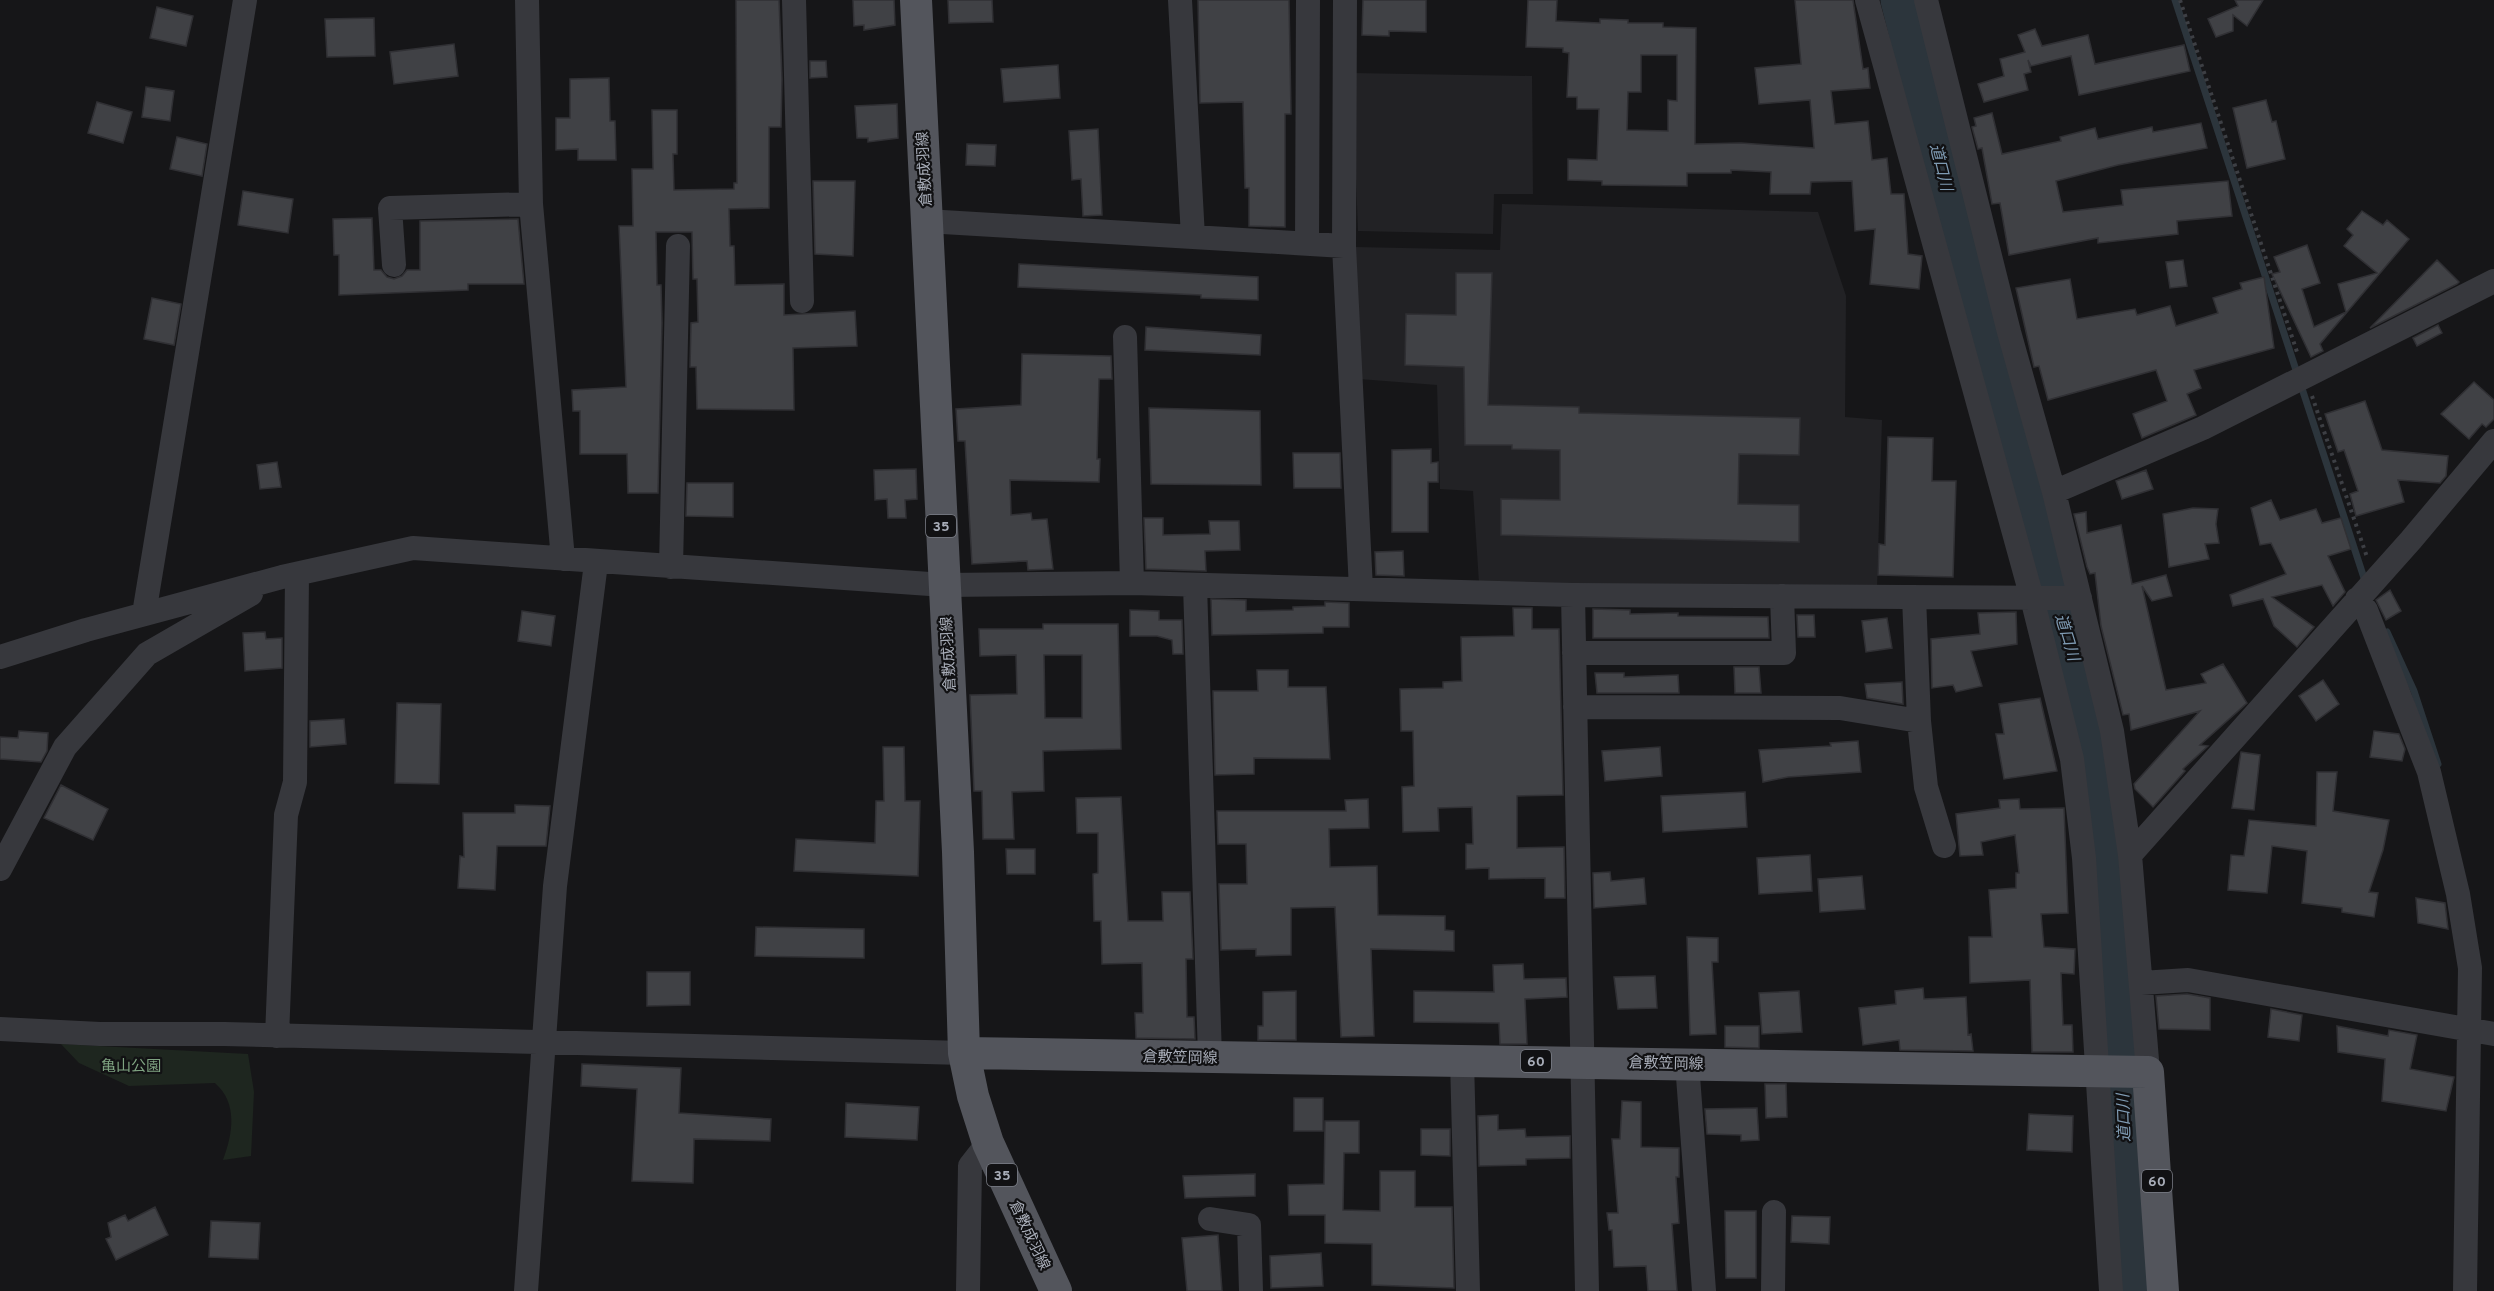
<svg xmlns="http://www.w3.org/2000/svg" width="2494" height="1291" font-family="Overpass,'Noto Sans JP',sans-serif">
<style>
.built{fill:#222225}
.green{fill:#1e261f}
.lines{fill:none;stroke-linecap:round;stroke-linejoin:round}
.stream{stroke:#2c353c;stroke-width:7}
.river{stroke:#2c353c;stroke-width:39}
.building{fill:#404145;stroke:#303034;stroke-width:1.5;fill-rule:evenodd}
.path{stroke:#3d3f44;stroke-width:4;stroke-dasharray:3 4.5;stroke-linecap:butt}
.minor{stroke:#37383d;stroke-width:24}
.major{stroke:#53555c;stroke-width:32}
.labels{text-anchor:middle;stroke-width:4.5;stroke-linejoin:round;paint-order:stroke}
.shield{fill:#111113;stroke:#7b7e86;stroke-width:1.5}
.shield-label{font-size:14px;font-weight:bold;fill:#a8adb8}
.street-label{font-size:15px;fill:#a8adb8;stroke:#111113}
.park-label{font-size:15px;fill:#7fa381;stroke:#111113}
.water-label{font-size:16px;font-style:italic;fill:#7f9bb3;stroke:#111113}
</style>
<rect width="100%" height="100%" fill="#161618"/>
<path class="built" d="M1352 73 1532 76 1533 194H1494L1493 234 1358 231Z
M1502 204 1818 212 1846 296 1845 417 1882 420 1877 588 1479 583 1473 491 1440 489 1437 385 1359 379 1355 247 1500 250Z"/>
<path class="green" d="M61 1044 248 1054 254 1092 251 1156 223 1160C233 1134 238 1103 215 1083L129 1086 79 1063Z"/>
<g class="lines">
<path class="stream" d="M2175 0 2364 578
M2387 632 2414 691 2438 764
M2104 873H2120"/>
<path class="river" d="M1900 0 2034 534 2076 660 2104 873 2120 1041 2130 1291"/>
</g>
<path class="building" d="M736 0H779L782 79 781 127H769V208L729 209 730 246H734L735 285 784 284V315L855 311 857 346 793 348 794 410 697 409 696 367H690L691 323 698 322 697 279H693L692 232H656L657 285H661L662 323 658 493H628L627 454H580V411H573L572 390 626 387 619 226H633L632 169H653L652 110H677V154H673L674 190 734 189V183H737Z
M853 0H894L895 25 864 30V25L854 26Z
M948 0H992L993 22 949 23Z
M1198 0H1289L1291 114H1285V227L1249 226V188H1245L1243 102 1200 103Z
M1363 0H1426V32L1389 31V36L1362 35Z
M1528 0H1557L1556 21 1600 23V19L1628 20V23H1663V27L1696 28 1695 144 1741 143 1814 148 1810 100 1759 104 1755 68 1801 64 1795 0H1853L1863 69 1868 68 1870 88 1831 91 1835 124 1868 121 1872 160 1887 158 1891 194H1904L1908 254 1922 256 1919 289 1870 284 1875 229 1855 231 1852 181 1811 182 1810 194H1770L1771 172 1731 170V173H1687V186L1602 185V181L1568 180V159L1597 160 1599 109H1577V97H1567L1569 53 1563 52V48L1526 47ZM1641 55H1677V101L1668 100V131L1627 130 1628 92H1641Z
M2235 0H2263L2247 26 2233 15V31L2216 37 2208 19 2238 6Z
M157 7 193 16 186 46 150 38Z
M374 18 375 56 327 57 325 19Z
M2035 29 2042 46 2088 35 2095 64 2184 45 2190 71 2079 95 2071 56 2031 66 2028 60 2031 72 2024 74 2028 90 1984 102 1978 84 2004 76 2000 59 2025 52 2018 35Z
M454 44 458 76 394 84 390 52Z
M810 61H826L827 77 810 78Z
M1058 65 1060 98 1004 102 1001 69Z
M609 78 610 121H615L616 160H578V149L556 150V118H570V79Z
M146 87 174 91 170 121 142 117Z
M2266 100 2272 122 2276 121 2285 159 2247 168 2233 108Z
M97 102 132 112 123 143 88 133Z
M897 104 898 138 868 142V138H857L855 106Z
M1992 113 2002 154 2061 141 2060 137 2095 128 2098 139 2152 127 2153 132 2201 123 2207 148 2118 165 2056 181 2063 212 2123 205 2121 190 2228 181 2232 216 2177 221 2178 234 2098 243V238L2009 255 2000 203 1992 204 1982 148 1978 149 1972 127 1976 126 1974 118Z
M1098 129 1102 215 1083 216 1081 179 1072 180 1069 131Z
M177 137 207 144 202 176 170 169Z
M967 144 996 145 995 166 966 165Z
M813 181H855L853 256 815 254Z
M243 191 293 199 288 233 238 225Z
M2362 211 2383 225 2387 220 2409 239 2320 344 2323 351 2311 357 2272 274 2280 272 2274 257 2307 245 2320 283 2302 289 2314 327 2346 312 2338 284 2377 273 2344 246 2353 235 2347 229Z
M372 218 374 270H381L387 277 394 279 402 276 407 270H420V221L518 219 524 284H468V290L339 295V255H334L333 219Z
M2183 260 2187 286 2170 288 2166 262Z
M2437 260 2459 282 2457 284 2370 328Z
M1019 264 1258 277V300L1201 298V295L1018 287Z
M1456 273H1492L1488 405 1579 407V413L1800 418 1799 455 1739 454 1738 504 1799 505V542L1501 535V499L1560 500V450L1512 449V445H1465L1464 367 1405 365 1406 314 1456 315Z
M2264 277 2274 348 2194 370 2201 388 2187 394 2196 415 2142 438 2133 414 2167 401 2156 370 2048 400 2039 366 2034 367 2016 288 2070 279 2077 319 2135 309 2137 315 2170 306 2176 326 2218 313 2213 298 2242 289 2240 283Z
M152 298 181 304 174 345 144 339Z
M2438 325 2442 333 2417 346 2413 338Z
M1146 327 1261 335 1260 355 1145 350Z
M1022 354 1111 356 1112 379H1099L1097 459H1100L1099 482 1010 480 1011 515 1031 513 1032 520 1047 519 1053 569 1028 570 1027 561 972 564 965 441H958L956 409 1021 405Z
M2474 382 2494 400V419L2486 427 2482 424 2469 439 2441 414Z
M2365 401 2382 450 2448 456 2446 476 2440 483 2398 480 2404 502 2356 516 2350 494 2358 491 2344 450 2338 452 2325 414Z
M1149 408 1260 411 1261 485 1151 484Z
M1888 437 1933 438 1932 481H1956L1953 577 1878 575 1879 544 1885 545Z
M1431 449V463L1438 462V482H1428V532H1392V450Z
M1293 453H1340L1341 488H1294Z
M277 462 281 487 260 489 257 465Z
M916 469 917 499 905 500 906 518H888L887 499 875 500 874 470Z
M2146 470 2153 489 2122 499 2116 481Z
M687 483H733V517L686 516Z
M2271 500 2280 520 2316 509 2322 523 2341 518 2351 549 2328 556 2345 592 2333 606 2322 585 2272 597 2314 627 2297 647 2274 626 2263 599 2233 606 2230 595 2286 574 2271 543 2260 545 2251 508Z
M2193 508 2218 509 2216 524 2219 543 2205 544 2209 559 2169 567 2163 514Z
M2086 512 2087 533 2121 525 2132 584 2166 575 2172 596 2152 601 2142 586 2166 690 2206 683 2201 674 2223 664 2247 703 2200 745 2208 746 2183 769 2185 771 2153 807 2135 789 2134 784 2200 711 2131 730 2129 714 2123 715 2101 626 2095 573 2090 574 2087 567 2074 514Z
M1144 518H1163V535L1210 534 1209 521H1239L1240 550 1205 551 1206 571 1146 569Z
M1403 551 1404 576 1376 575 1375 552Z
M2390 590 2401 611 2386 620 2376 600Z
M1211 599 1246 600V611L1293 610V607L1325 606V602L1349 603V627H1323V633L1212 635Z
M1513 608H1532V629H1559L1563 795 1517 796V848L1564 847 1565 898H1545V878L1489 879V868L1466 869V844H1473L1472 807 1438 808 1439 831 1403 832 1402 787 1414 786 1413 731H1401L1400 689 1443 688V682L1462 681 1461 637 1514 636Z
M1593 609 1630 610V614L1678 613V616L1768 617 1769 638H1593Z
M1130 610 1159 611V620H1182L1183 654H1173L1172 640 1157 636H1130Z
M522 611 555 616 551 646 518 641Z
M2016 612 2017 644 1971 651 1982 686 1956 692 1953 685 1932 688 1931 639 1980 634 1978 613Z
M1797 615H1814L1815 637H1798Z
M1887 618 1892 648 1866 652 1862 621Z
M1043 624H1118L1121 749 1043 751 1044 791 1012 792 1014 839H983L982 791H974L970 695 1017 694 1016 655 980 656 979 629H1043ZM1044 655H1082V718H1045Z
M265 632 266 639 282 638V668L245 671 243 633Z
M1734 667H1759L1761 693H1735Z
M1257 670H1288V687H1326L1330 759 1254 758V774L1215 775 1213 691H1258Z
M1595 673H1624V677L1678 675 1679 693H1597Z
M2323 680 2339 704 2316 721 2299 696Z
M1902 682 1903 704 1867 698 1865 684Z
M2040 698 2057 771 2004 779 1996 734H2004L1999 704Z
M397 703 441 704 439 784 395 783Z
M344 719 346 744 310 747V721Z
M19 731 48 733 47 751 41 762 0 759V737L18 738Z
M2374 731 2399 734 2405 749 2402 761 2370 757Z
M1858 741 1861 772 1788 777 1763 782 1759 750 1831 746 1830 743Z
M883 747H904L905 801H920L918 876 794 871 796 839 875 843 876 801H884Z
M1660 747 1662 776 1605 781 1602 751Z
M2241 752 2260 755 2254 810 2232 808Z
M2317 772H2337L2333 811 2389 820 2383 850 2369 892 2378 893 2374 917 2342 912V908L2302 903 2307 851 2272 846 2267 893 2228 890 2231 855 2244 856 2249 820 2316 826Z
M61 785 108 809 93 840 44 818Z
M1745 792 1747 827 1663 832 1661 796Z
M1121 797 1128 921H1163L1162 892H1190L1193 959H1186L1187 1017H1194L1195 1039 1136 1038 1135 1013H1143L1142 963 1102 964 1101 921H1094L1093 874 1098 873V833H1077L1076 798Z
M1368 799 1369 828 1329 829 1330 867 1377 866 1378 915 1445 916V930L1454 931V951L1371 949 1374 1036 1341 1037 1335 907 1291 908V955L1256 956V949L1221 950 1219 884H1247L1246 844H1218L1217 811H1346L1345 800Z
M2019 799 2020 809 2064 808 2068 913 2041 914 2044 947 2075 949 2074 974 2061 973 2063 1025H2072L2073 1052H2032L2030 980 1970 983 1969 937H1992L1989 890 2016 888V873H2019L2015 835 1981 842 1983 855 1960 856 1956 814 2000 808 1999 800Z
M515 805 550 806 546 846H497L495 890 458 888 460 856 464 857 463 813H515Z
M1006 849H1035V874H1007Z
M1810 855 1812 891 1759 894 1757 858Z
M1610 872 1611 881 1644 878 1646 904 1594 908 1593 873Z
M1862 876 1865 909 1820 912 1818 879Z
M2416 898 2445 903 2448 929 2418 923Z
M756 927 864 929V958L755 956Z
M1687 937 1718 938V962H1712L1716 1034 1690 1035Z
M1523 964 1524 979 1566 978 1567 997 1525 999 1527 1044H1500L1499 1023 1414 1022V991L1494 992 1493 965Z
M647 972H690V1005L647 1006Z
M1655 976 1657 1008 1618 1009 1614 977Z
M1923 988 1924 999 1966 997 1968 1035 1971 1034 1973 1051 1900 1050 1899 1040 1863 1045 1859 1008 1896 1004 1895 991Z
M1296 991V1040H1258V1026H1263V992Z
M1799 991 1802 1032 1762 1034 1759 993Z
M2187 994 2210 998V1030L2159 1029 2156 996Z
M2271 1009 2302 1015 2299 1041 2268 1037Z
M1725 1026H1759V1048L1725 1047Z
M2337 1026 2388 1036 2389 1030 2417 1035 2410 1069 2454 1077 2446 1111 2382 1101 2385 1059 2338 1052Z
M582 1064 681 1068 679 1113 771 1119 770 1141 694 1139 693 1183 632 1181 637 1089 581 1086Z
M1765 1084H1786L1787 1117 1766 1118Z
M1294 1098H1323V1131H1294Z
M1622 1101 1641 1102V1147L1679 1148V1177H1676L1679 1223 1672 1224 1677 1291H1648L1646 1266 1614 1267 1612 1230H1609L1607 1213H1618L1612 1139H1620Z
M846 1103 919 1107 917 1140 845 1137Z
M1757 1108 1759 1140 1741 1141V1135L1707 1134 1705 1109Z
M2029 1114 2073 1116 2072 1152 2027 1150Z
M1498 1115V1130L1525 1129 1526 1137 1570 1136V1158L1526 1159V1165L1479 1166 1478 1116Z
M1325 1121H1359V1153H1344L1343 1210 1380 1211V1171H1415V1207H1452L1454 1288 1372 1285V1244L1325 1243V1215H1289L1288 1185 1324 1184Z
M1421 1129H1450V1156L1421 1155Z
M1255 1174V1196L1185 1198 1183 1176Z
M155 1207 168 1235 116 1260 106 1239 111 1237 108 1223 125 1215 128 1221Z
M1725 1211H1756V1278H1726Z
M1792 1216 1830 1217 1829 1244 1791 1242Z
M211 1221 260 1223 258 1259 209 1257Z
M1218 1235 1222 1291H1187L1182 1238Z
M1321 1253 1323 1286 1271 1288 1270 1256Z"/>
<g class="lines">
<path class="path" d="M2180 0 2298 355
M2312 396 2367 557"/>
<path class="minor" d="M527 0 531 204 563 559
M794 0 802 301
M1180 0 1193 237
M1345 0 1344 246 1361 589
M1867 0 2032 598 2072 759 2084 858 2111 1291
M1926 0 2009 332 2054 492 2112 731 2130 855 2148 1072
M926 221 1344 246
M1307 244 1308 0
M394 265 390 208 531 204
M1125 337 1132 583
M2054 492 2203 428 2494 281
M671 567 678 246
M1195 585 1210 1057
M1573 595 1587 1291
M2357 599 2366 610 2429 772 2458 894 2470 968 2465 1291
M144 614 245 0
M1574 653H1784L1782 596
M0 657 86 630 282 577 413 548 944 585 1132 583 1573 595 2080 598
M1575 707 1840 708 1919 721 1914 597
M1919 721 1926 787 1944 846
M2130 855 2411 540 2494 441
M0 869 65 747 147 654 251 594
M2141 983 2188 980 2494 1034
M0 1029 100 1034H224L964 1053
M277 1036 286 815 295 782 297 575
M1462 1060 1468 1291
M1687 1063 1704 1291
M1210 1219 1249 1225 1251 1291
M526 1291 555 886 596 563
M968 1291 970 1166 988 1143
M1773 1291 1774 1212"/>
<path class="major" d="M916 0 958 852 964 1053 973 1096 988 1143 1056 1291
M964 1053 2148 1072 2163 1291"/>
</g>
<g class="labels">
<g class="shield">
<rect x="926" y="515" width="30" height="22" rx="4.5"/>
<rect x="1521" y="1050" width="30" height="22" rx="4.5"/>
<rect x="987" y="1164" width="30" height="22" rx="4.5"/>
<rect x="2142" y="1170" width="30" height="22" rx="4.5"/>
</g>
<g class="shield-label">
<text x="941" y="531">35</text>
<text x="1536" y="1066">60</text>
<text x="1002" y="1180">35</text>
<text x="2157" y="1186">60</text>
</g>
<g class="street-label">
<text transform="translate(924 169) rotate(-93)" y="5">倉敷成羽線</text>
<text transform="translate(948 654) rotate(-93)" y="5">倉敷成羽線</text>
<text transform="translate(1180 1057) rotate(1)" y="5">倉敷笠岡線</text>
<text transform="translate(1666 1063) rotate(1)" y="5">倉敷笠岡線</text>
<text transform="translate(1030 1235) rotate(65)" y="5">倉敷成羽線</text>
</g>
<g class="park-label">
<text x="131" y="1071">亀山公園</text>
</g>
<g class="water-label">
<text transform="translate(1942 167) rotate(76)" y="6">道口川</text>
<text transform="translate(2068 637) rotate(73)" y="6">道口川</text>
<text transform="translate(2123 1118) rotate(-92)" y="6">道口川</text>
</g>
</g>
</svg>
